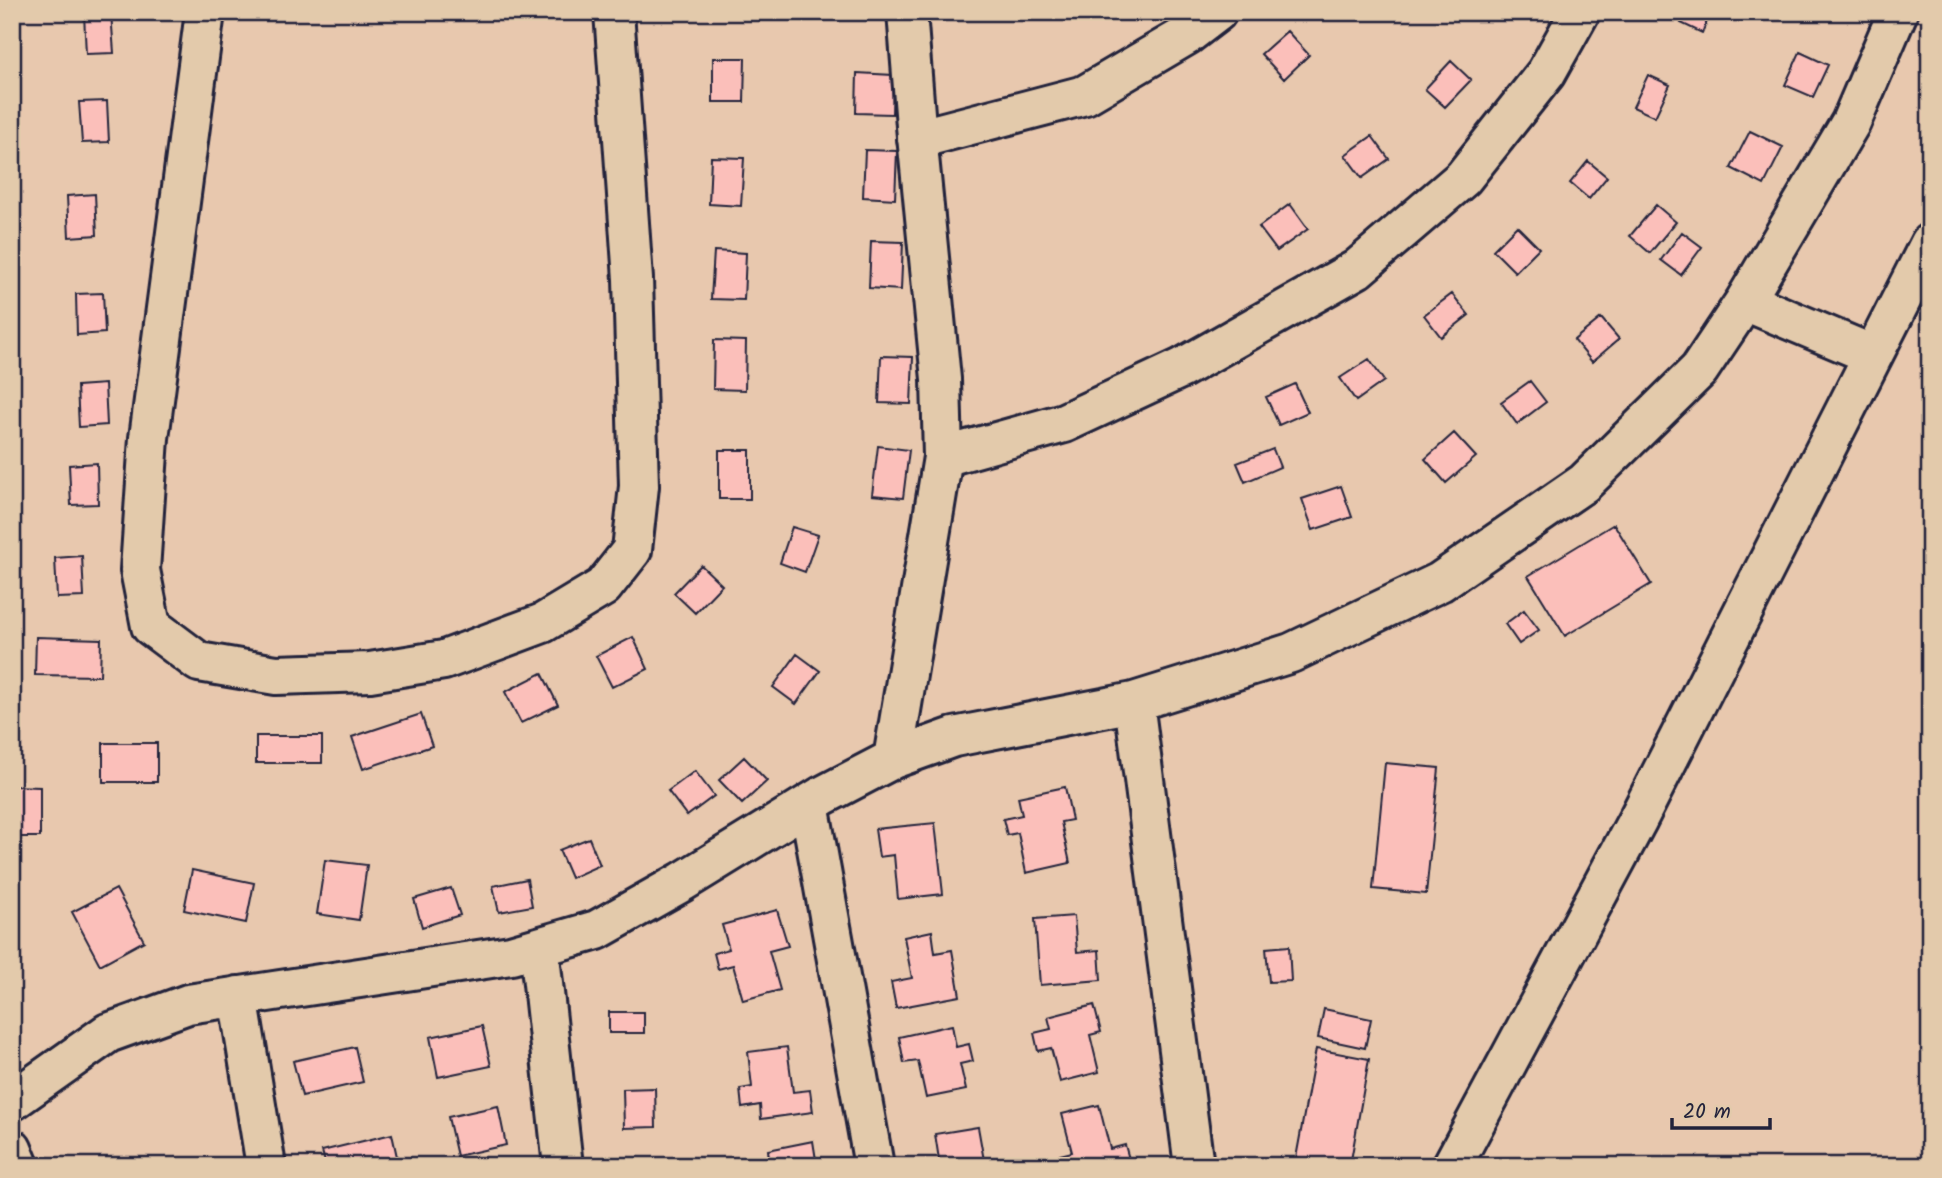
<svg xmlns="http://www.w3.org/2000/svg" width="1942" height="1178" font-family="Kalam,sans-serif">
<style>
.building{fill:#fbbfba;stroke:#22223b;stroke-width:2}
.lines{fill:none;stroke-linecap:round;stroke-linejoin:round}
.minor-casing{stroke:#22223b;stroke-width:44}
.minor{stroke:#e3caab;stroke-width:38}
</style>
<rect width="100%" height="100%" fill="#e8c8ae"/>
<filter id="ink" filterUnits="userSpaceOnUse"><feTurbulence type="fractalNoise" baseFrequency=".0143" numOctaves="2"/><feDisplacementMap in="SourceGraphic" scale="14" xChannelSelector="R" yChannelSelector="G"/><feConvolveMatrix kernelMatrix="1 2 1 2 8 2 1 2 1" color-interpolation-filters="sRGB"/></filter>
<g filter="url(#ink)">
<path class="building" d="M1686 12H1711L1702 33 1681 23Z
M111 13 114 53 86 54 84 14Z
M1287 31 1309 55 1284 79 1261 54Z
M1800 52 1828 65 1813 97 1785 85Z
M713 58H745L744 102H713Z
M1451 61 1471 80 1445 107 1425 89Z
M857 73 893 75 892 114 856 113Z
M1648 75 1670 85 1655 117 1633 107Z
M107 101 109 142 82 143 79 102Z
M1750 131 1783 147 1764 185 1731 168Z
M1372 136 1389 159 1362 178 1345 155Z
M865 150 897 151 895 199 863 197Z
M711 157 744 158 741 206 709 204Z
M1588 161 1607 177 1589 199 1570 183Z
M95 194 97 235 69 237 67 196Z
M1290 204 1308 229 1277 251 1259 227Z
M1656 205 1676 222 1650 253 1630 236Z
M1517 226 1539 248 1515 272 1493 250Z
M1682 232 1702 247 1681 275 1661 260Z
M871 241 903 242 901 290 869 288Z
M714 251 746 253 744 300 711 299Z
M103 293 105 333 77 335 76 294Z
M1452 294 1469 315 1441 337 1424 315Z
M1601 318 1619 339 1592 362 1574 340Z
M714 340 746 341 745 390 713 389Z
M881 356 913 357 911 404 879 403Z
M1369 359 1384 381 1356 401 1340 378Z
M1530 381 1546 402 1517 424 1501 402Z
M105 384 107 425 79 427 77 386Z
M1295 384 1308 412 1279 425 1266 397Z
M1454 433 1476 457 1446 483 1425 459Z
M878 446 909 450 903 498 872 495Z
M1273 449 1280 467 1245 482 1237 463Z
M719 450H750V499H719Z
M97 463 98 504 71 505 69 465Z
M1341 486 1352 517 1313 530 1302 499Z
M1614 524 1651 584 1565 636 1528 576Z
M792 527 818 535 805 572 780 563Z
M82 556 84 597 57 598 55 558Z
M701 565 722 585 695 613 674 593Z
M1524 610 1539 630 1519 644 1505 624Z
M36 637 101 639 100 676 35 675Z
M633 637 648 669 612 687 596 656Z
M797 654 820 671 796 704 773 687Z
M542 673 558 705 521 723 505 692Z
M421 714 432 746 363 769 352 737Z
M256 736H322V763H256Z
M103 743H157V782H103Z
M744 757 767 781 742 804 719 780Z
M1385 763 1439 768 1426 894 1373 889Z
M695 771 714 796 687 816 668 791Z
M12 786 40 787V837H12Z
M1065 787 1072 820 1061 822 1070 863 1026 873 1018 833 1007 835 1003 819 1022 815 1018 797Z
M935 823 943 894 898 899 894 855 879 857 875 829Z
M589 838 600 865 571 878 559 850Z
M325 860 367 865 359 920 317 914Z
M192 870 254 883 246 923 184 910Z
M527 879 532 906 499 912 493 886Z
M451 888 460 915 422 927 414 899Z
M116 889 144 941 100 965 72 912Z
M777 910 788 946 769 951 780 990 743 1000 733 965 718 969 714 953 729 949 722 925Z
M1074 916 1077 952 1099 950 1101 980 1040 985 1035 919Z
M932 931 935 953 952 950 960 996 896 1008 891 982 912 978 904 937Z
M1289 946 1291 981 1269 982 1266 948Z
M1094 1005 1101 1032 1090 1035 1099 1072 1060 1082 1051 1048 1038 1051 1034 1033 1051 1029 1048 1017Z
M1324 1009 1371 1019 1365 1048 1318 1038Z
M609 1012H644V1033H609Z
M952 1025 956 1047 969 1044 973 1061 960 1064 966 1090 926 1098 918 1061 904 1063 899 1037Z
M482 1026 491 1066 438 1077 430 1037Z
M355 1047 363 1082 302 1096 293 1061Z
M787 1047 793 1092 810 1090 813 1112 761 1119 760 1105 742 1108 740 1089 752 1087 748 1052Z
M1316 1049 1369 1059 1350 1166H1340L1296 1158Z
M655 1088 656 1127 624 1128 623 1089Z
M1099 1105 1110 1149 1125 1145 1131 1166H1069L1068 1164 1058 1166 1056 1156 1072 1152 1062 1114Z
M498 1106 506 1145 457 1156 448 1117Z
M978 1127 985 1166H940L935 1134Z
M392 1134 399 1166H326L322 1151Z
M813 1141 817 1166H770L768 1150Z"/>
<g class="lines">
<defs>
<path id="minor" d="M205 12 149 438 140 570 151 626 199 662 276 675 370 672 444 660 543 623 603 587 632 550 639 486 633 279 614 12
M917 139 1085 95 1187 35 1217 12
M1745 301 1873 355
M943 457 1064 423 1182 368 1357 269 1463 178 1546 73 1580 12
M1134 702 1194 1166
M893 759 943 457 941 379 916 126 907 12
M809 804 874 1166
M539 947 563 1166
M238 996 266 1166
M12 1101 108 1033 188 1004 511 955 597 930 682 882 822 796 893 759 954 737 1134 702 1291 653 1440 582 1584 483 1699 370 1745 301 1851 122 1898 12
M12 1149 19 1166
M1452 1166 1638 819 1930 243"/>
</defs>
<use href="#minor" class="minor-casing"/>
<use href="#minor" class="minor"/>
</g>
</g>
<rect width="1942" height="1178" fill="none" stroke="#e3caab" stroke-width="42"/>
<rect x="21" y="21" width="1900" height="1136" fill="none" stroke="#22223b" stroke-width="2.5" filter="url(#ink)"/>
<path d="M1672 1118v10h98v-10" fill="none" stroke="#22223b" stroke-width="3.5"/>
<text x="1683" y="1118" font-size="21" fill="#22223b" stroke="#e3caab" stroke-width="5" paint-order="stroke">20 m</text>
</svg>
